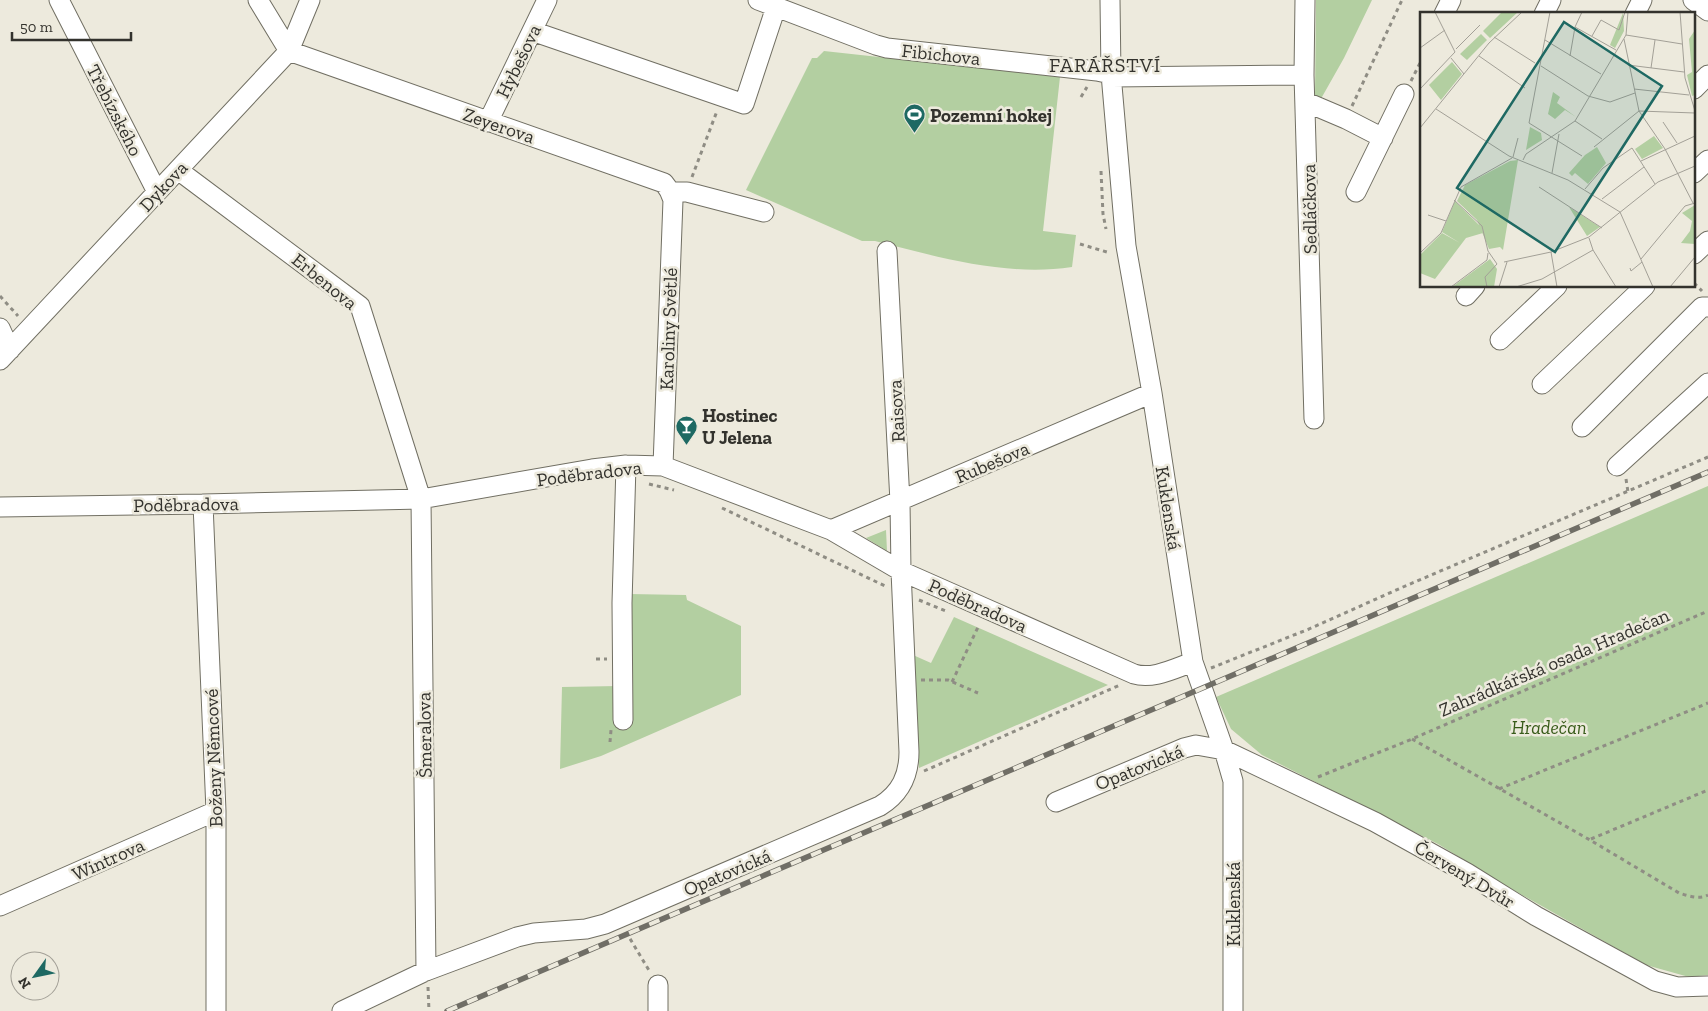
<svg xmlns="http://www.w3.org/2000/svg" width="1708" height="1011" font-family="'Zilla Slab',serif">
<style>
.green{fill:#b3cfa1}
.lines{fill:none;stroke-linecap:round;stroke-linejoin:round}
.minor-casing{stroke:#716f63;stroke-width:21}
.path{stroke:#8f8d84;stroke-width:3;stroke-dasharray:4 4;stroke-linecap:butt}
.minor{stroke:#fff;stroke-width:19}
.rail-casing{stroke:#706e66;stroke-width:5.5}
.rail{stroke:#edeadd;stroke-width:4;stroke-dasharray:11;stroke-linecap:butt}
.labels{text-anchor:middle;stroke-width:5;stroke-linejoin:round;paint-order:stroke}
.street-label{font-size:19px;fill:#33322d;stroke:#edeadd}
.poi-label{font-size:19px;font-weight:bold;fill:#33322d;stroke:#edeadd;text-anchor:start}
.park-label{font-size:19px;font-style:italic;fill:#385b19;stroke:#edeadd}
.neighbourhood-label{font-size:20px;letter-spacing:1px;fill:#33322d;stroke:#edeadd}
.inset-road{fill:none;stroke:#a3a097;stroke-width:1}
.view{fill:#1e6963;fill-opacity:0.15;stroke:#1e6963;stroke-width:2.5}
.inset-edge{fill:none;stroke:#33322d;stroke-width:2.5}
</style>
<rect width="100%" height="100%" fill="#edeadd"/>
<path class="green" d="M1316 0H1372L1344 58 1318 104 1315 97Z
M824 51 1060 77 1043 231 1076 235 1072 267C1006 277 938 257 875 241H862L746 190 812 58H817Z
M1708 486V975L1689 977 1646 965 1508 887 1438 844 1262 755 1231 729 1216 697Z
M886 530 887 551 866 538Z
M629 594 686 595 687 600 741 626V695L601 756 560 769 562 687 618 686Z
M954 617 1108 685 919 768 913 655 931 663Z"/>
<g class="lines">
<defs>
<path id="minor" d="M59 0 157 192
M258 0 289 51 664 183C669 189 671 193 673 200L663 466
M758 0 876 45 887 48 1097 71 1111 74
M1110 0 1111 74 1126 246 1152 393 1193 662 1224 750 1233 781V1011
M1305 0 1304 75 1314 419
M1693 0 1708 11
M1444 14 1451 0
M1544 14 1551 0
M1635 14 1642 0
M532 31 744 104 776 7
M1112 77 1304 75
M1694 89 1708 75
M1306 102 1346 119 1383 138
M488 122 547 0
M178 170 360 306 421 499 426 971
M1694 173 1708 160
M671 192H687L764 212
M1356 192 1404 94
M1694 254 1708 241
M1466 296 1475 286
M0 328 10 350
M1500 340 1557 286
M0 360 289 51 310 0
M1542 384 1645 286
M1582 427 1702 307H1708
M1617 466 1708 383
M203 504 216 811V1011
M0 507 203 504 421 499 592 469 626 465 663 466 831 530 901 571 1134 674C1153 680 1175 668 1193 662
M831 530 1152 393
M623 720 622 603 626 465
M1056 802 1184 748 1196 745 1224 750 1375 822 1467 873 1536 916 1655 981 1677 987 1708 986
M0 906 216 811
M342 1011 426 971 517 937 534 933 586 929 605 924 880 806C901 793 909 775 909 752L901 571 900 502 887 251
M658 1011V985"/>
</defs>
<use href="#minor" class="minor-casing"/>
<path class="path" d="M1411 81 1422 59
M1081 97 1087 87
M1352 106 1402 0
M1101 171 1103 214 1106 229
M692 177 717 111
M1080 244 1110 253
M1694 283 1702 291
M0 296 18 316
M1626 479 1628 492
M649 484 674 490
M722 508 885 586
M919 600 946 611
M596 659H607
M1211 668 1309 629 1403 587 1708 457
M921 680H948L978 693
M952 682 979 625
M1412 739 1590 840 1679 893C1689 896 1699 900 1708 895
M610 742 611 730
M924 771 1120 685
M1318 777 1412 739 1708 611
M1499 789 1708 703
M1591 839 1708 790
M626 932 650 972
M428 987 429 1011"/>
<use href="#minor" class="minor"/>
<defs>
<path id="rail" d="M447 1011 1708 472"/>
</defs>
<use href="#rail" class="rail-casing"/>
<use href="#rail" class="rail"/>
</g>
<defs>
<symbol id="stadium-pin" viewBox="-11 -11 22 30"><path d="M0 17L-7.5 6A9.5 9.5 0 1 1 7.5 6Z" fill="#1e6963" stroke="#edeadd"/><path d="M0-5a6.5 5 0 1 0 0 10a6.5 5 0 1 0 0-10ZM-3.5-1.8h7v3.6h-7Z" fill="#fff"/></symbol>
<symbol id="bar-pin" viewBox="-11 -11 22 30"><path d="M0 17L-7.5 6A9.5 9.5 0 1 1 7.5 6Z" fill="#1e6963" stroke="#edeadd"/><path d="M-6-5H6L.8 .8V4.5H3.5V6h-7V4.5H-.8V.8Z" fill="#fff"/></symbol>
</defs>
<g fill-rule="evenodd">
<use href="#stadium-pin" x="902" y="102" width="25" height="34"/>
<use href="#bar-pin" x="674" y="414" width="25" height="34"/>
</g>
<g class="labels">
<g class="street-label">
<text transform="translate(941 54) rotate(6)" y="7">Fibichova</text>
<text transform="translate(518 61) rotate(-64)" y="7">Hybešova</text>
<text transform="translate(115 110) rotate(63)" y="7">Třebízského</text>
<text transform="translate(499 125) rotate(19)" y="7">Zeyerova</text>
<text transform="translate(163 186) rotate(-47)" y="7">Dykova</text>
<text transform="translate(1309 209) rotate(-91)" y="7">Sedláčkova</text>
<text transform="translate(325 281) rotate(39)" y="7">Erbenova</text>
<text transform="translate(668 329) rotate(-88)" y="7">Karoliny Světlé</text>
<text transform="translate(896 411) rotate(-93)" y="7">Raisova</text>
<text transform="translate(992 462) rotate(-23)" y="7">Rubešova</text>
<text transform="translate(589 473) rotate(-7)" y="7">Poděbradova</text>
<text transform="translate(186 504) rotate(-1)" y="7">Poděbradova</text>
<text transform="translate(1169 508) rotate(81)" y="7">Kuklenská</text>
<text transform="translate(978 605) rotate(24)" y="7">Poděbradova</text>
<text transform="translate(1554 662) rotate(-23)" y="7">Zahrádkářská osada Hradečan</text>
<text transform="translate(424 735) rotate(-91)" y="7">Šmeralova</text>
<text transform="translate(213 758) rotate(-92)" y="7">Boženy Němcové</text>
<text transform="translate(1139 767) rotate(-22)" y="7">Opatovická</text>
<text transform="translate(108 859) rotate(-24)" y="7">Wintrova</text>
<text transform="translate(727 872) rotate(-23)" y="7">Opatovická</text>
<text transform="translate(1465 874) rotate(31)" y="7">Červený Dvůr</text>
<text transform="translate(1233 904) rotate(-90)" y="7">Kuklenská</text>
</g>
<g class="poi-label">
<text x="930" y="122">Pozemní hokej</text>
<text x="702" y="422">Hostinec<tspan x="702" dy="22">U Jelena</tspan></text>
</g>
<g class="park-label">
<text x="1549" y="734">Hradečan</text>
</g>
<g class="neighbourhood-label">
<text x="1105" y="72">FARÁŘSTVÍ</text>
</g>
</g>
<g transform="translate(1420 12)">
<rect width="275" height="275" fill="#edeadd"/>
<path d="M82 0H98L70 26 63 19ZM203 1 204 19 195 36 190 33ZM275 18V83L272 84 267 63 272 60 269 27ZM61 22 67 28 47 48 40 42ZM32 50 42 62 21 88 9 73ZM133 80 140 85 137 91 156 105 145 98 135 107 128 102ZM110 115 121 121 122 128 106 138ZM234 124 243 136 222 147 215 137ZM177 135 186 151 168 172 155 161 152 164 149 161 165 143ZM98 148 83 238 80 235 69 237 57 208 37 189 45 173 90 149ZM35 189 62 216 63 221 46 226 15 267 0 261V243L22 221 40 231 22 220ZM275 193V232L261 231 270 219 272 209 262 201ZM149 195 180 215 167 224ZM70 247 77 257 74 275H32Z" fill="#b3cfa1"/>
<path class="inset-road" d="M130 0 109 111 162 144M260 0 265 66 275 99M155 15 196 38M206 23 262 32M172 24 181 8 199 18 205 0M74 25 115 51M204 27 219 99 245 137 273 191M125 28 181 62M0 36 25 18M36 37 60 13M59 44 105 76M150 44 155 15 162 0M31 46 44 62M208 53 264 60M121 54 168 84 190 90 215 81M231 56 235 28M0 77 35 40 15 0M214 77 269 83M16 97 89 144 148 168 200 200M155 109 182 127M243 110 257 131M0 116 69 31 102 0M174 135 219 99 275 101M93 145 98 126M103 148 106 142 155 109 206 23 208 0M221 149 275 124M132 161 139 122M119 175 182 216M165 177 183 156 212 136 235 172M182 187 224 155M34 188 62 214 68 239 77 252 65 265 67 275M200 200 233 275M8 203 26 209M169 226 173 238 196 275M131 240 137 275M0 241 21 221 41 175 92 146M221 247 265 194 275 191M84 250 131 240 169 225 238 170 275 154M210 256 211 259 222 250M31 275 67 248 68 241M79 275 87 250M96 275 122 267 173 238M250 275 275 245"/>
<path class="view" d="M144 10 242 74 135 240 37 176Z"/>
<rect width="275" height="275" class="inset-edge"/>
</g>
<g transform="translate(35 976) rotate(237)"><circle r="24" fill="#edeadd" stroke="#a3a097"/>
<path d="M0-4L9 19L0 12L-9 19Z" fill="#1e6963"/>
<text y="-8" font-size="14" font-weight="bold" text-anchor="middle" fill="#33322d">N</text>
</g>
<path d="M12 32v8h119v-8" fill="none" stroke="#33322d" stroke-width="2.5"/>
<text x="20" y="32" font-size="15" fill="#33322d" stroke="#edeadd" stroke-width="4" paint-order="stroke">50 m</text>
</svg>
